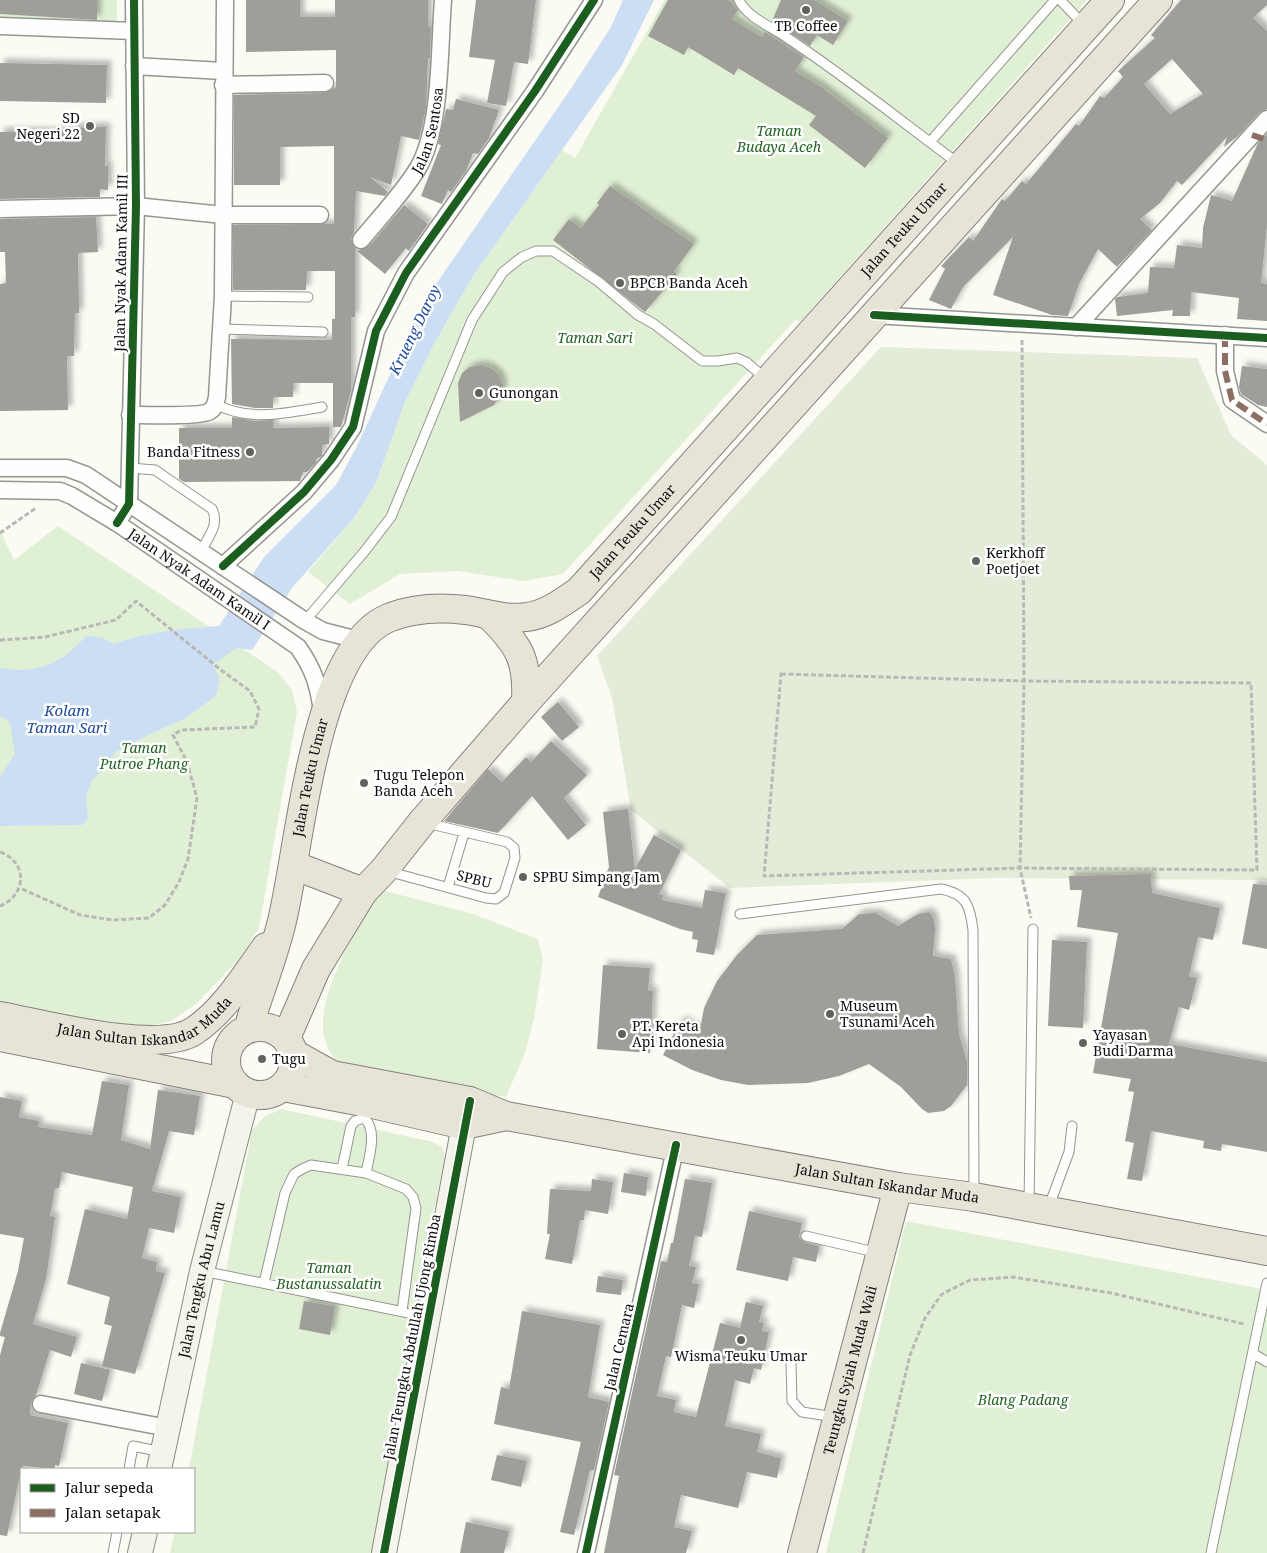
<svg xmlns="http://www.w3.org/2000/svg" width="1267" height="1553" font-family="'Noto Serif',serif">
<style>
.green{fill:#e0f0d5}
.cemetery{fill:#e3ecd8}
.water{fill:#ccdef3}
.building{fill:#9f9e99;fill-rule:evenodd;filter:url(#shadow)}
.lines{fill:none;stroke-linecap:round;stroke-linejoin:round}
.lane-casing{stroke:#959592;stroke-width:11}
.street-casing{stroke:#959592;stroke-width:19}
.secondary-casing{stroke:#8b8b88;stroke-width:26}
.highway-casing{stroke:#82827f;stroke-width:30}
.path{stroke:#b8b8b7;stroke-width:3;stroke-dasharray:5 2.5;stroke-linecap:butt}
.lane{stroke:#fefefd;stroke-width:9}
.street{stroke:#fefefd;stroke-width:16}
.secondary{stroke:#f4f4eb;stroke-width:24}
.highway{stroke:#e8e3d7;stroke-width:28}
.quiet{stroke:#8d6e63;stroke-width:6;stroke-dasharray:12 6;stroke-linecap:butt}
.cycleway-casing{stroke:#fff;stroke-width:11}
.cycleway{stroke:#1b5e20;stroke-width:8}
.poi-dot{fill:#61615e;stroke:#fff;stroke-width:2}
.labels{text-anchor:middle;stroke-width:5;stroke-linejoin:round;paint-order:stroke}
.poi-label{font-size:14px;fill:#0e0e0e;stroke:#fff;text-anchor:start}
.street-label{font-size:14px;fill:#0e0e0e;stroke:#fff}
.park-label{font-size:14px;font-style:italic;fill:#226321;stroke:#fff}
.water-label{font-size:15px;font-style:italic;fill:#1d4a9a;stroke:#fff}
</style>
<defs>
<filter id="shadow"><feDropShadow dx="4.5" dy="-4.5" stdDeviation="2.5" flood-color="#0004"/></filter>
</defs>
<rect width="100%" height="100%" fill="#fbfbf4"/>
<path class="green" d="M0 0H117V24L0 19Z
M665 0H1087L800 322 796 319 563 574 524 581 458 571 400 574 350 604 308 572 354 518 376 483 405 402 434 344 473 276 562 150 575 158Z
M58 526 278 672 292 690 297 712 259 928 239 959 197 1003 171 1021 129 1031 0 1007V530L14 560Z
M381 890 470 913 538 939 543 960 534 1019 525 1053 506 1097 356 1071C350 1067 340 1064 336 1060 296 1019 359 927 381 890Z
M281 1109 433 1142 443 1148 445 1160 428 1235 439 1255 379 1553H170L175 1532H194V1469H189L252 1130 264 1117Z
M906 1221 1267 1290V1553H826Z"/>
<path class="cemetery" d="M881 347 1197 358 1231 435 1267 465V880L996 878 730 888 631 810 612 698 597 656Z"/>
<path class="water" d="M623 0H654L622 65 473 276 434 344 405 402 376 483 354 518 292 588 252 650 237 648 213 664 220 680 216 696 184 719 152 733 114 753 109 765 93 779 86 795 88 819 82 825 0 826V777L15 754 10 723 0 716V668C37 675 62 663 86 636L102 638 114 644C148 631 184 629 219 626L264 557 336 485 357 446 423 303 570 90 611 27Z"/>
<path class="building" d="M0 0H97V20L0 14Z
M246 0H300V17H335V0H428V27H431L430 58H428L426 108 419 140 401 136 391 185 370 177 388 192 385 196 356 191 354 232 351 239 355 248V317H351V391L341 427H333V383H293V397H273V408H255L232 404 231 339 332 340V319H335V271H307L306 290H233V225L334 224V146L280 147V185H234V95L325 93 336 87V50L246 52Z
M476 0H536L528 64 514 62 506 106 487 103 495 60 469 57Z
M668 0H729L738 10 732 19 762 37 765 32 804 57 795 71 820 86 888 138 865 168 809 125 816 116 738 68 734 75 688 47 684 55 648 36Z
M781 0H814L848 21 833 45 817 35 810 46 772 21Z
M1181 0H1267V5L1253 18 1267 31V109L1260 112 1238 136 1224 147 1227 137 1182 185 1177 181 1160 203 1140 219 1152 230 1117 267 1098 249 1079 284 1068 316 1052 315 993 295 1013 237 963 287 951 309 929 300 945 269 941 266 969 237 973 241 1002 199 1005 201 1022 181 1026 184 1076 124 1079 126 1100 96 1104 98 1123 77 1118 71 1155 38 1151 35ZM1172 59 1203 94 1170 114 1144 84Z
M0 63 107 65 106 103 0 101Z
M456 99 499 110 489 138 478 154 473 153 466 171 451 192 448 190 442 204 421 196 441 145 438 144 446 109 453 110Z
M106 127 105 166H108V190L100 189V197L0 199V132H73V128Z
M1267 134V226L1261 283 1267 284V321L1237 319 1239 298 1191 292 1190 316H1172L1173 310 1117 316 1115 299 1117 297 1148 293 1150 267 1174 268 1177 245 1202 248 1203 228 1211 195 1232 201 1258 143Z
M610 186 694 244 674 271 677 274 645 312 553 240 569 219 581 228 599 205 597 203Z
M404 205 428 224 409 251 406 248 385 274 357 251 369 246Z
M96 217 98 252 78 253 79 313H75L74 356H67L68 410 0 411V284L6 283 5 252H0V219Z
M481 365 491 368 499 375 503 385 501 396 494 405 460 422 458 383 462 373 470 367Z
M1242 366 1267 369V407L1258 405 1241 394 1239 387Z
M232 417 254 421 273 420V428L329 427V444L322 445V456L316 459V463L307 472H303L300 481 184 482 179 479V428H232Z
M558 702 579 727 562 741 541 717Z
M551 741 587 775 564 798 586 825 568 840 532 796 498 833 444 821 488 769 502 782 526 757 531 762Z
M628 809 635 869 654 835 681 850 659 894 663 895 662 900 702 908 705 890 726 893 714 955 696 952 698 940 692 939 693 932 680 929 598 897 609 867 603 812Z
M1151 874 1152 893 1220 908 1213 940 1198 937 1189 976 1197 978 1189 1010 1179 1007 1169 1044 1267 1062V1152L1222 1144 1221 1151 1203 1148 1204 1141 1151 1131 1142 1181 1127 1179 1134 1143 1125 1141 1134 1092 1128 1091 1131 1079 1093 1073 1118 933 1077 927 1082 890H1070L1069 876Z
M1253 884 1267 885V949L1242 944Z
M929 912 934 919 935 930 933 956 951 959 955 976 959 1034 967 1062V1085L951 1106 944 1111 928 1113 922 1109 901 1087 869 1064 839 1076 808 1083 748 1085 721 1080 692 1070 663 1055 681 1020 700 1030 704 1008 717 981 737 955 757 935 842 929 859 914 876 913 898 926 918 914Z
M1052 940 1087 942 1083 1028 1048 1026Z
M603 965 650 968 648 990 653 991 650 1053 597 1049Z
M102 1081 129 1085 121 1140 150 1149 158 1090 200 1096 194 1135 169 1131 152 1191 181 1197 174 1233 149 1228 142 1258 157 1262 156 1271 165 1273 135 1374 102 1366 112 1326 104 1324 110 1297 67 1284 85 1209 127 1219 133 1187 62 1172 59 1188H55L50 1216 55 1217 46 1279 33 1324 77 1337 71 1357 50 1350 36 1395 31 1402 30 1415 68 1423 59 1466 55 1465V1469L22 1466 7 1536 0 1535V1355L5 1337 0 1336V1333L18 1271 24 1238 0 1234V1097L22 1101 19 1117 39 1121 38 1127 92 1135Z
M624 1173 648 1177 646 1196 621 1192Z
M592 1179 613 1182 608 1214 585 1210 584 1220H580L572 1264 545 1259 550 1234H547L550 1189 591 1191Z
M685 1179 712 1183 702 1237 695 1236 689 1266 696 1267 692 1283 699 1284 694 1308 682 1305 671 1357 666 1356 657 1396 676 1400 674 1412 696 1417 720 1323 740 1328 746 1302 763 1306 759 1322 764 1323 762 1331 769 1332 761 1370 754 1368 750 1384 735 1380 725 1426 761 1434 757 1452 781 1458 777 1478 747 1472 738 1508 681 1495 674 1527 692 1531 686 1553H604L619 1476 614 1475 661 1261 667 1262 671 1243H673Z
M749 1211 802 1223 799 1237 804 1242 819 1246 816 1262 793 1257 788 1281 736 1270Z
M598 1276 623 1280 621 1295 596 1292Z
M304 1301 335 1306 330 1335 299 1329Z
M522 1311 600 1325 588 1397 609 1402 594 1470H590L574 1535 560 1532 581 1442 494 1424 501 1387 509 1389Z
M81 1363 110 1370 102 1401 74 1394Z
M497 1455 527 1461 521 1487 491 1480Z
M466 1522 509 1531 504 1553H460Z"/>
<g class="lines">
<defs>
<path id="lane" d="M739 0C746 16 769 26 783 35 844 75 901 121 959 164
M1060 0 1084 25
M930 142 1055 0
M223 296 308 297
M221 329 323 332
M215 404C249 422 287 413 322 407
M130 468 155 470 212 509C220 525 208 537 201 551
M305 621 364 552 391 517 472 320 503 272 522 257 536 251H553L599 282 638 315 654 324 702 361H718L737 358 746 362 765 378
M387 871 486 898 496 899 504 893 515 858 514 848 507 842 426 823
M448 887 464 833
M740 914 941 889C967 894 970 906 973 930L974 1194
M342 1169 351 1126 355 1121 364 1118
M366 1173C369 1157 378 1130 364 1118L367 1106
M1029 1205 1033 929
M1048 1209 1069 1152 1072 1126
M806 1236 879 1253
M203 1271 428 1317
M264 1283 285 1193 294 1174 302 1169 311 1165 366 1173 406 1189 413 1197 416 1208 402 1311
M1254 1354 1267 1362
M791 1364 792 1401 802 1412 835 1417
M129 1469 133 1446 162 1452
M113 1553 117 1532
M1211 1553 1267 1283"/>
<g id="street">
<path d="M0 26 134 31"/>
<path d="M134 66 223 71"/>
<path d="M223 85 325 83"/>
<path d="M0 209 136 206 223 215H320"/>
<path id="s1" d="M361 240C379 218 403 193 418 168 442 127 439 48 443 0"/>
<path d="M874 315 1267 338"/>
<path d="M1076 327 1267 119"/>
<path d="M1225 335V371L1232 400 1267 424"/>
<path d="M130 415C143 415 202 417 210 411 215 408 216 402 217 397L223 296 225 0"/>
<path d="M0 468H67L86 475 305 621 323 631 358 640"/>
<path id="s2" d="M0 490 60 491 72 496 117 523 298 647C314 670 318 684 322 711"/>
<path d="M117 523 129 504 136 206 134 0"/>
<path d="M223 566 304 492 331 460 353 427 376 331 406 273 535 91 594 0"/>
<path d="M41 1404 168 1428"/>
<path d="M586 1553 676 1145"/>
</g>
<g id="secondary">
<path id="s3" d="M159 1469 202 1271 248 1093"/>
<path d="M140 1553 145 1532"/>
<path d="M384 1553 464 1125"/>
</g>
<g id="highway">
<path d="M491 617C520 646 528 661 526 702"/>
<path d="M293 865 363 892"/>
<path id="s4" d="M0 1016C43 1024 158 1055 194 1031 225 1010 245 976 266 947"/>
<path id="s5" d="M251 1019C261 988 273 957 281 925 300 853 313 645 391 617 414 608 441 607 466 610 486 613 504 620 526 617 546 615 563 602 579 591L1110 0"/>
<circle cx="260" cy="1061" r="34"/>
<path d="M0 1037 235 1084"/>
<path d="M286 1038 316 969 363 892 384 870 422 822 526 702 1158 0"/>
<path id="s6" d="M294 1054 332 1075 470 1101 506 1116 898 1187 974 1197 1267 1251"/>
<path d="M283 1087 368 1103 464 1125 506 1116"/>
<path id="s7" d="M802 1553 898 1187"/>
</g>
</defs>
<use href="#lane" class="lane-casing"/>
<use href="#street" class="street-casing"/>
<use href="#secondary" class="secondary-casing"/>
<use href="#highway" class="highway-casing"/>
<path class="path" d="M1022 340 1024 681 1020 868 1031 918
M0 533 36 508
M0 640 45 637 116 620 136 601 221 670 250 691 259 709 255 727 181 730 173 735 187 762 197 798 188 859 179 882 165 905 149 918 113 920 80 915 20 888
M781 674 1024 681 1251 683 1257 870 1020 868 764 876Z
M0 852C28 862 27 895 0 906
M863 1553 910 1355 925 1318 942 1294 970 1280 1014 1277 1111 1293 1244 1324"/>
<use href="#lane" class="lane"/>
<use href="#street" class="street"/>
<use href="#secondary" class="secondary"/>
<use href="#highway" class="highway"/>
<path class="quiet" d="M1252 135 1267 140
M1225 335V371L1232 400 1267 424"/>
<defs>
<path id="cycleway" d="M874 315 1267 338
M117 523 129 504 136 206 134 0
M223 566 304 492 331 460 353 427 376 331 406 273 535 91 594 0
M384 1553 470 1101
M586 1553 676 1145"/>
</defs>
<use href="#cycleway" class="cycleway-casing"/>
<use href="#cycleway" class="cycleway"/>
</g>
<g class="poi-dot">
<circle cx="806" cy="10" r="5"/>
<circle cx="90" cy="126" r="5"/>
<circle cx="620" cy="283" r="5"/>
<circle cx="479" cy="393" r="5"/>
<circle cx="250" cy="452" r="5"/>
<circle cx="976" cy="561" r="5"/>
<circle cx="364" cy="783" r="5"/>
<circle cx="523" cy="877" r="5"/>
<circle cx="830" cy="1014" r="5"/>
<circle cx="622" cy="1034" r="5"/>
<circle cx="1083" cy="1043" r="5"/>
<circle cx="262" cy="1059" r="5"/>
<circle cx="741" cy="1340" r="5"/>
</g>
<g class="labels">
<g class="poi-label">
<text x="806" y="31" text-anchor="middle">TB Coffee</text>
<text x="80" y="123" text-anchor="end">SD<tspan x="80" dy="16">Negeri 22</tspan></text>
<text x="630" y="288">BPCB Banda Aceh</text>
<text x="489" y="398">Gunongan</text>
<text x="240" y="457" text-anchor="end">Banda Fitness</text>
<text x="986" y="558">Kerkhoff<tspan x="986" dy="16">Poetjoet</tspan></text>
<text x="374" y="780">Tugu Telepon<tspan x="374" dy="16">Banda Aceh</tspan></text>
<text x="533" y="882">SPBU Simpang Jam</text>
<text x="840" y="1011">Museum<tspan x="840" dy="16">Tsunami Aceh</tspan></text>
<text x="632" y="1031">PT. Kereta<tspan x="632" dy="16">Api Indonesia</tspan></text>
<text x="1093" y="1040">Yayasan<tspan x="1093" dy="16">Budi Darma</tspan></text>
<text x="272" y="1064">Tugu</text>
<text x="741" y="1361" text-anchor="middle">Wisma Teuku Umar</text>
</g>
<g class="street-label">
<text dy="5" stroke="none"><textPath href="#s1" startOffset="131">Jalan Sentosa</textPath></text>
<text dy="5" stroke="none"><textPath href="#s5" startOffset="1118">Jalan Teuku Umar</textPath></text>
<text transform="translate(121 263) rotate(-89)" y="5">Jalan Nyak Adam Kamil III</text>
<text dy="5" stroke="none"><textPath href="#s5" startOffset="712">Jalan Teuku Umar</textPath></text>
<text dy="5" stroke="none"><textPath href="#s2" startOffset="225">Jalan Nyak Adam Kamil I</textPath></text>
<text dy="5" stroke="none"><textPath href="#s5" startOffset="249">Jalan Teuku Umar</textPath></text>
<text transform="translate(474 879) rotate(14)" y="5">SPBU</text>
<text dy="5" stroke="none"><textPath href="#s4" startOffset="152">Jalan Sultan Iskandar Muda</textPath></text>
<text dy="5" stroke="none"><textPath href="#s6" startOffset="610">Jalan Sultan Iskandar Muda</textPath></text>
<text dy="5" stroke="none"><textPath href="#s3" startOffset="194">Jalan Tengku Abu Lamu</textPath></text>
<text transform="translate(412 1337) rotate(-79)" y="5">Jalan Teungku Abdullah Ujong Rimba</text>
<text transform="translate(619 1347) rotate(-77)" y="5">Jalan Cemara</text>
<text dy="5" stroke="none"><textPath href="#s7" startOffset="189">Teungku Syiah Muda Wali</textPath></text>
</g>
<g class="park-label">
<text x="779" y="136">Taman<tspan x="779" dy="16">Budaya Aceh</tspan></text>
<text x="595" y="343">Taman Sari</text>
<text x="144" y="753">Taman<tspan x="144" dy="16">Putroe Phang</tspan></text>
<text x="329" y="1273">Taman<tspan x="329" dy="16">Bustanussalatin</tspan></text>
<text x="1023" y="1405">Blang Padang</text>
</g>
<g class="water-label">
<text transform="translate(415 330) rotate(-64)" y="5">Krueng Daroy</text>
<text x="67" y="716">Kolam<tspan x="67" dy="17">Taman Sari</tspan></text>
</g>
</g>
<rect x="20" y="1468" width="175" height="65" fill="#ffffff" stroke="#9f9f9f"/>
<rect x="30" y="1484" width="25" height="8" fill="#1b5e20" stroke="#9f9f9f"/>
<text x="65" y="1493" font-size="15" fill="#0e0e0e">Jalur sepeda</text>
<rect x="30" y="1509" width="25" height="8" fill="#8d6e63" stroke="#9f9f9f"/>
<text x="65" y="1518" font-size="15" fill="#0e0e0e">Jalan setapak</text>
</svg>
